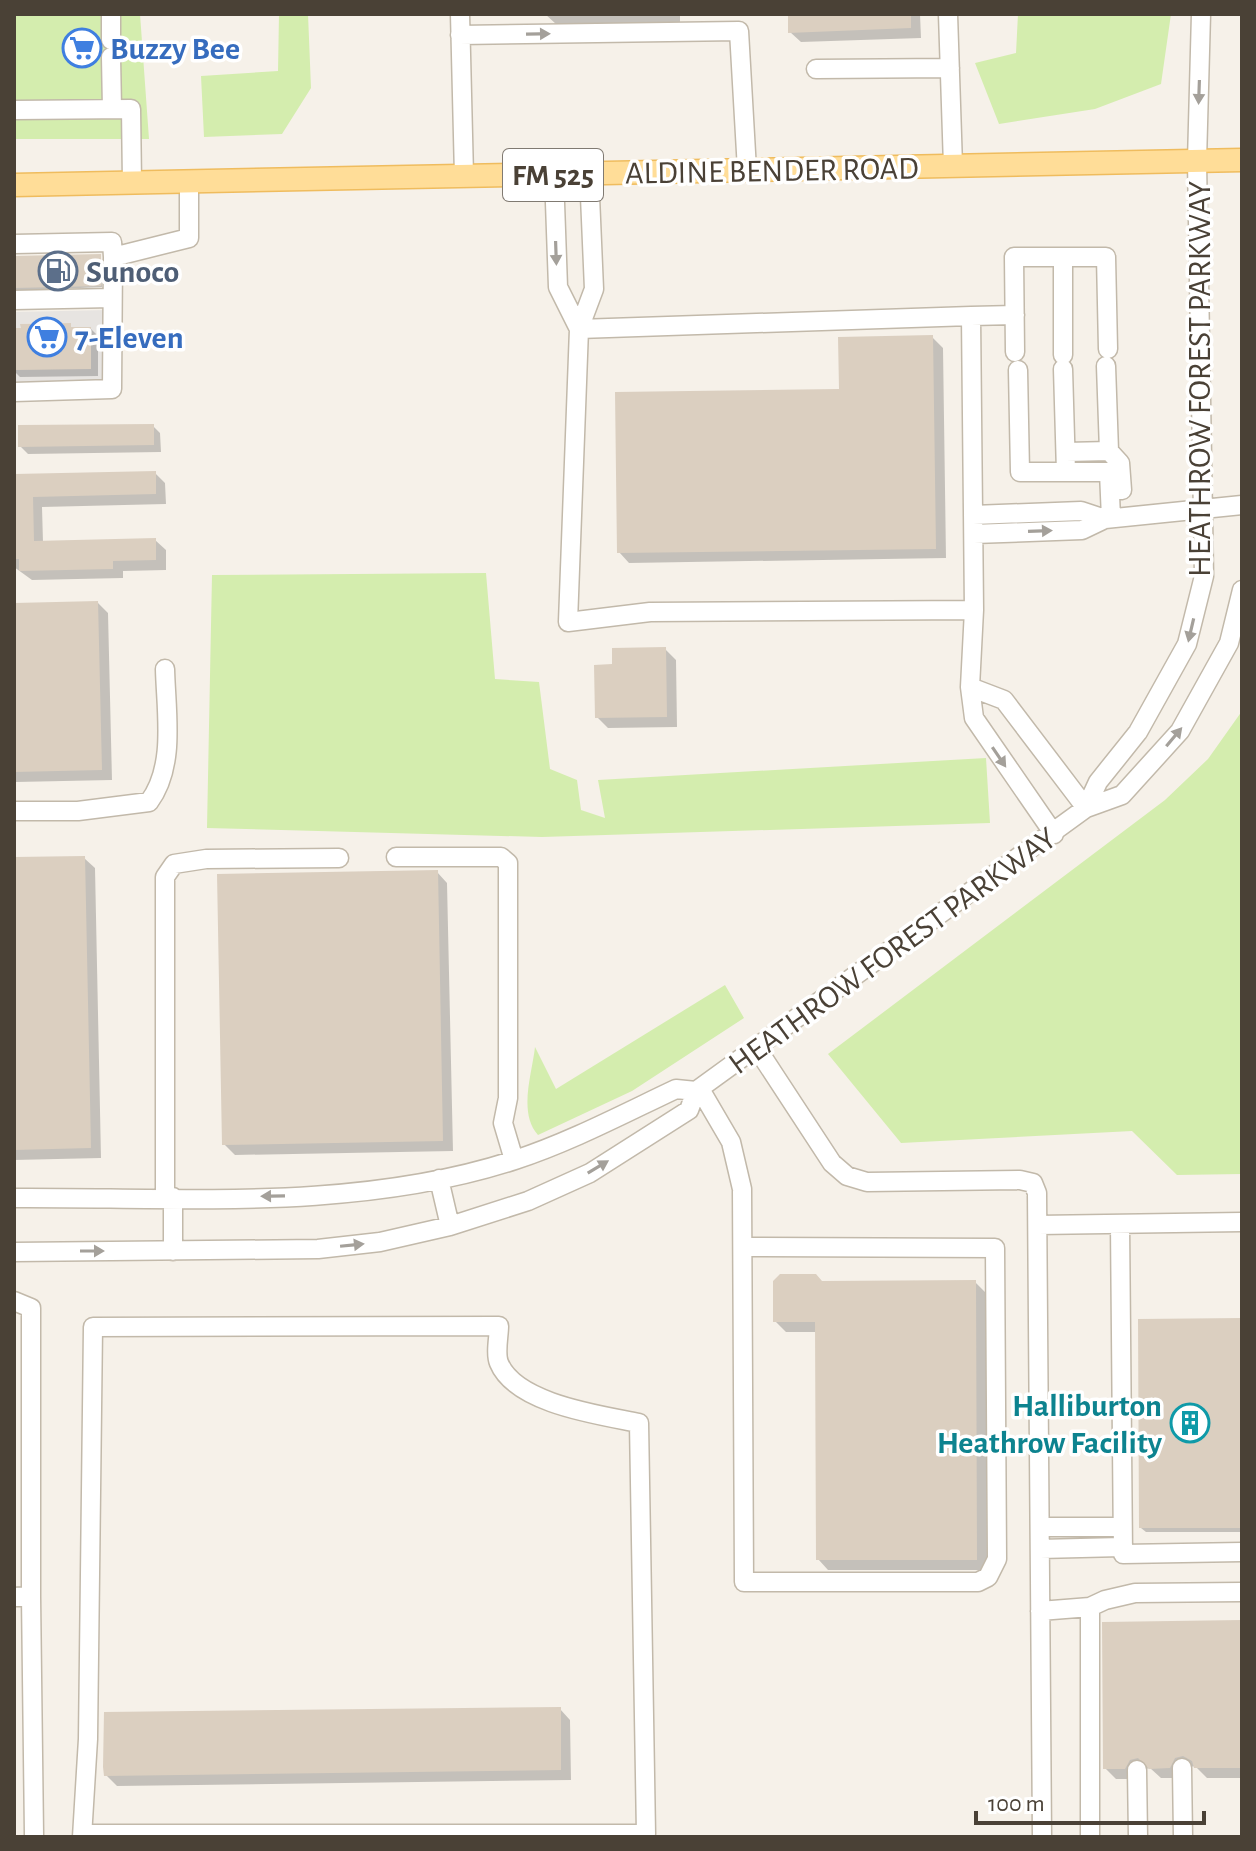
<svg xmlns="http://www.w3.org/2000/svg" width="1256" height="1851" font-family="'Alegreya Sans',sans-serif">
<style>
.green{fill:#d4edae}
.parking{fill:#e7e4e1}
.shadow{fill:#0003}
.building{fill:#dbcfc0}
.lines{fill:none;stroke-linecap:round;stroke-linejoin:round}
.minor-casing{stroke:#c2b9aa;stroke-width:21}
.major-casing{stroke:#efbc5e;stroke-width:25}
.minor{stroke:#fff;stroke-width:18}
.major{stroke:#ffdd98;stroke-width:22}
.oneway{fill:#a4a09a}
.labels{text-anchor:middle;stroke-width:7;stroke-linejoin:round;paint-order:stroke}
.shield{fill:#fff;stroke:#807a72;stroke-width:2}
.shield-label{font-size:30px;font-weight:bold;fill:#4a4136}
.shop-label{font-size:32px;font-weight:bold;fill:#366cbe;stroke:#fff;text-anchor:start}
.street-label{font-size:32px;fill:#4a4136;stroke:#fff}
.service-label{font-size:32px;font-weight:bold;fill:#4e5e75;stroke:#fff;text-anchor:start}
.culture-label{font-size:32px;font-weight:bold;fill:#0d838f;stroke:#fff;text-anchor:end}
</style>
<rect width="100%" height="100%" fill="#f6f1e9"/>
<path class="green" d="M14 14H140L149 139H14Z
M279 14H308L311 88 282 134 204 137 201 76 278 71Z
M1018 14H1171L1161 84 1095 109 999 124 975 63 1016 53Z
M486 573 495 679 539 682 550 769 577 780 581 810 605 818 598 780 986 758 990 823 542 837 207 828 212 575Z
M1242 711V1174L1177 1175 1132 1131 901 1143 828 1054 1165 800 1208 759Z
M725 985 744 1018 632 1091 538 1135C518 1113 532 1074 535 1047L556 1089Z"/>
<path class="parking" d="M108 310 109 386 14 387V370L91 368V327H71L70 323 21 324V328H14V312Z"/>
<path class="shadow" d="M545 14H680V24H556Z
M790 14H920L921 38 801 42 790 32Z
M14 256H100L102 287 14 291Z
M90 328 98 336V376L20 377 14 371V330Z
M932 337 943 348 946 558 629 563 619 552 841 391Z
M153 426 160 433 161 452 28 454 20 446Z
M155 473 165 483 166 504 42 507 43 542 155 540 166 550V570L123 571V578L32 580 14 567V476Z
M98 603 108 613 112 780 16 782 14 605Z
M665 649 676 660 677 727 608 728 597 717Z
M84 858 95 868 101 1158 14 1160V859Z
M437 872 447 883 453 1151 235 1155 224 1144Z
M975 1282 986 1293 987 1570H828L818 1559 817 1332H786L775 1321 821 1283Z
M1242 1320V1532H1146L1141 1528Z
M1242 1622V1778H1207L1195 1766 1186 1768 1181 1778H1161L1150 1768 1141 1770 1136 1779H1116L1105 1768Z
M560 1709 570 1720 571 1780 117 1786 106 1775Z"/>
<path class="building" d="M788 14H911V28L788 33Z
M101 254V286L14 288V256Z
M71 323V327H91V369L14 370V328H21L20 324Z
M933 335 936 549 617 553 615 392 839 389 838 337Z
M154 424V445L18 447V425Z
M156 471V494L33 497 34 541 156 538V560L113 561V569L19 571V559H14V474Z
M98 601 102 770 14 772V603Z
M666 647 667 717 595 718 594 665 612 664V648Z
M85 856 91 1148 14 1150V857Z
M438 870 443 1141 222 1145 217 874Z
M780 1274H816L822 1281 976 1280 977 1560H816L815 1322H773V1281Z
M1242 1318V1528H1139L1138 1319Z
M1242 1620V1768H1194L1192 1761 1183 1756 1175 1758 1170 1768 1149 1769 1138 1758 1130 1760 1125 1769H1103L1102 1622Z
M561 1707V1770L104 1776 103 1767 104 1712Z"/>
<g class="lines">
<defs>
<path id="minor" d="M111 14V40
M460 14 464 176
M948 14 953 166
M460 35 739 31 747 170
M111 57 112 109
M816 69 950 68
M14 110 131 109 132 183
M589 173 594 289 579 329 568 622 650 612 974 610 970 687 974 718 1054 834
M554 175 558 287 579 329
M14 244 112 242 113 257
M14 300 112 298
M971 316 1015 315
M579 329 971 316 974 610
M1015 352 1014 257H1106L1108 349
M1063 355V257
M1106 366 1109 451 1120 463 1122 490
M1063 369 1066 472
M1018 370 1020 472H1109L1111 518
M14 392 112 389 113 257 189 238V181
M1066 452 1109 451
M973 515 1081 511 1105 519
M974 534 1082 530 1105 519 1242 505
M970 687 1004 700 1086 808
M1086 808 1098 782 1138 732 1187 644 1204 576 1197 161 1201 14
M14 811H78L149 802C176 766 166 712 165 669
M396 857H501L508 863V1098L503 1123 514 1160
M756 1047 832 1163 847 1176 867 1182 1020 1180 1033 1183 1037 1193 1042 1837
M700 1089 731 1142 742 1189 744 1582H978L988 1577 997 1559 995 1248 744 1247
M439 1179 450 1226
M165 1197V877L174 864 206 859 339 858
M173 1197V1251
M14 1198C179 1197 356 1212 515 1160 570 1142 623 1114 676 1089L696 1091
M1120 1224 1123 1554 1242 1552
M1038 1225 1242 1222
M14 1252 318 1249 380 1242 450 1226 528 1201 590 1173 689 1110 696 1091 1086 808 1122 795 1180 731 1229 643 1242 590
M14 1301 31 1308V1596L14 1597
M1040 1527H1122
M1040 1549 1122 1547
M31 1596 34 1835
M1090 1607V1837
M1040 1611 1090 1607 1105 1600 1135 1593 1242 1592
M1182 1768 1183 1837
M1137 1770 1138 1837
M82 1837 88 1739 93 1327 499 1326C499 1336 495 1353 499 1363 516 1404 600 1415 639 1423L646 1834H84"/>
<path id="major" d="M14 185 1242 160"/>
</defs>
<use href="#minor" class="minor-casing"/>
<use href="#major" class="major-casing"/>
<use href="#minor" class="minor"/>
<use href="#major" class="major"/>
</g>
<defs><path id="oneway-solid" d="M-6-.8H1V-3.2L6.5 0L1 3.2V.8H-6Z" transform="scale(2)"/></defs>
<g class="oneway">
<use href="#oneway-solid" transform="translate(538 34) rotate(-1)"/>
<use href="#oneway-solid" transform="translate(1199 92) rotate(92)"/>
<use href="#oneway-solid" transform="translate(556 253) rotate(88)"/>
<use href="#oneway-solid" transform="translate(1040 531) rotate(-2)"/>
<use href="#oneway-solid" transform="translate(1191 630) rotate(103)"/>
<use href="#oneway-solid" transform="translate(1174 737) rotate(-50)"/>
<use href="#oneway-solid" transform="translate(999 757) rotate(56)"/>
<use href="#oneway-solid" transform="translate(598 1167) rotate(-31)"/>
<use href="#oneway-solid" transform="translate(273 1196) rotate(179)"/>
<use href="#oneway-solid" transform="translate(352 1245) rotate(-6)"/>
<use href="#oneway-solid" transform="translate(92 1251)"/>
</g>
<defs>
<symbol id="supermarket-ring" viewBox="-11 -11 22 22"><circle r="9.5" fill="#fff" stroke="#3f7fe0" stroke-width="1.5"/><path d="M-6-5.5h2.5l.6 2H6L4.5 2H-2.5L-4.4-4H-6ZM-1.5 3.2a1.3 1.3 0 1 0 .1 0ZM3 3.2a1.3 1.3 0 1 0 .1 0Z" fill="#3f7fe0"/></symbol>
<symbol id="fuel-ring" viewBox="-11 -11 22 22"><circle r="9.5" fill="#fff" stroke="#5c6f8a" stroke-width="1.5"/><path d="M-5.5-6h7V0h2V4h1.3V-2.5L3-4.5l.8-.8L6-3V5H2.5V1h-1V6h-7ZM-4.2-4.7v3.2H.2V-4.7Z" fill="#5c6f8a"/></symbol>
<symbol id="building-ring" viewBox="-11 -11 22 22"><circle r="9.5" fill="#fff" stroke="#0f9aa8" stroke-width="1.5"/><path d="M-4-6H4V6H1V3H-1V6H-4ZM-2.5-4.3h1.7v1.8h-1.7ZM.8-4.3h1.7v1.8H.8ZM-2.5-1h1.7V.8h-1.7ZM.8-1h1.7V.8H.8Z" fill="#0f9aa8"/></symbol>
</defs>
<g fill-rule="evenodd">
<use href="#supermarket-ring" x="60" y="26" width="44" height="44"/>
<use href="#fuel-ring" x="36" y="249" width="44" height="44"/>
<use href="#supermarket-ring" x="25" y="315" width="44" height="44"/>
<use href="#building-ring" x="1168" y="1401" width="44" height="44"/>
</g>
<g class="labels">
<rect class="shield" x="503" y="149" width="100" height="52" rx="6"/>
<g class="shield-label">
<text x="553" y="185">FM 525</text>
</g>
<g class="shop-label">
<text x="110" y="59">Buzzy Bee</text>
<text x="75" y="348">7-Eleven</text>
</g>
<g class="street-label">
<text transform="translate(772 170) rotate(-1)" y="11">ALDINE BENDER ROAD</text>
<text transform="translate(1199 379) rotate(-90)" y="11">HEATHROW FOREST PARKWAY</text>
<text transform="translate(892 950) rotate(-36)" y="11">HEATHROW FOREST PARKWAY</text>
</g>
<g class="service-label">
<text x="86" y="282">Sunoco</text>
</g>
<g class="culture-label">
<text x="1162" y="1416">Halliburton<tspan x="1162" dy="37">Heathrow Facility</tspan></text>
</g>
</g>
<rect width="1256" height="1851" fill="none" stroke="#4a4136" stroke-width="32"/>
<path d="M976 1811v12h228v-12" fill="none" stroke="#4a4136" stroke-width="4"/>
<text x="988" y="1811" font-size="24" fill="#4a4136" stroke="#ffffff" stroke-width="6" paint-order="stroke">100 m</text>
</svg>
